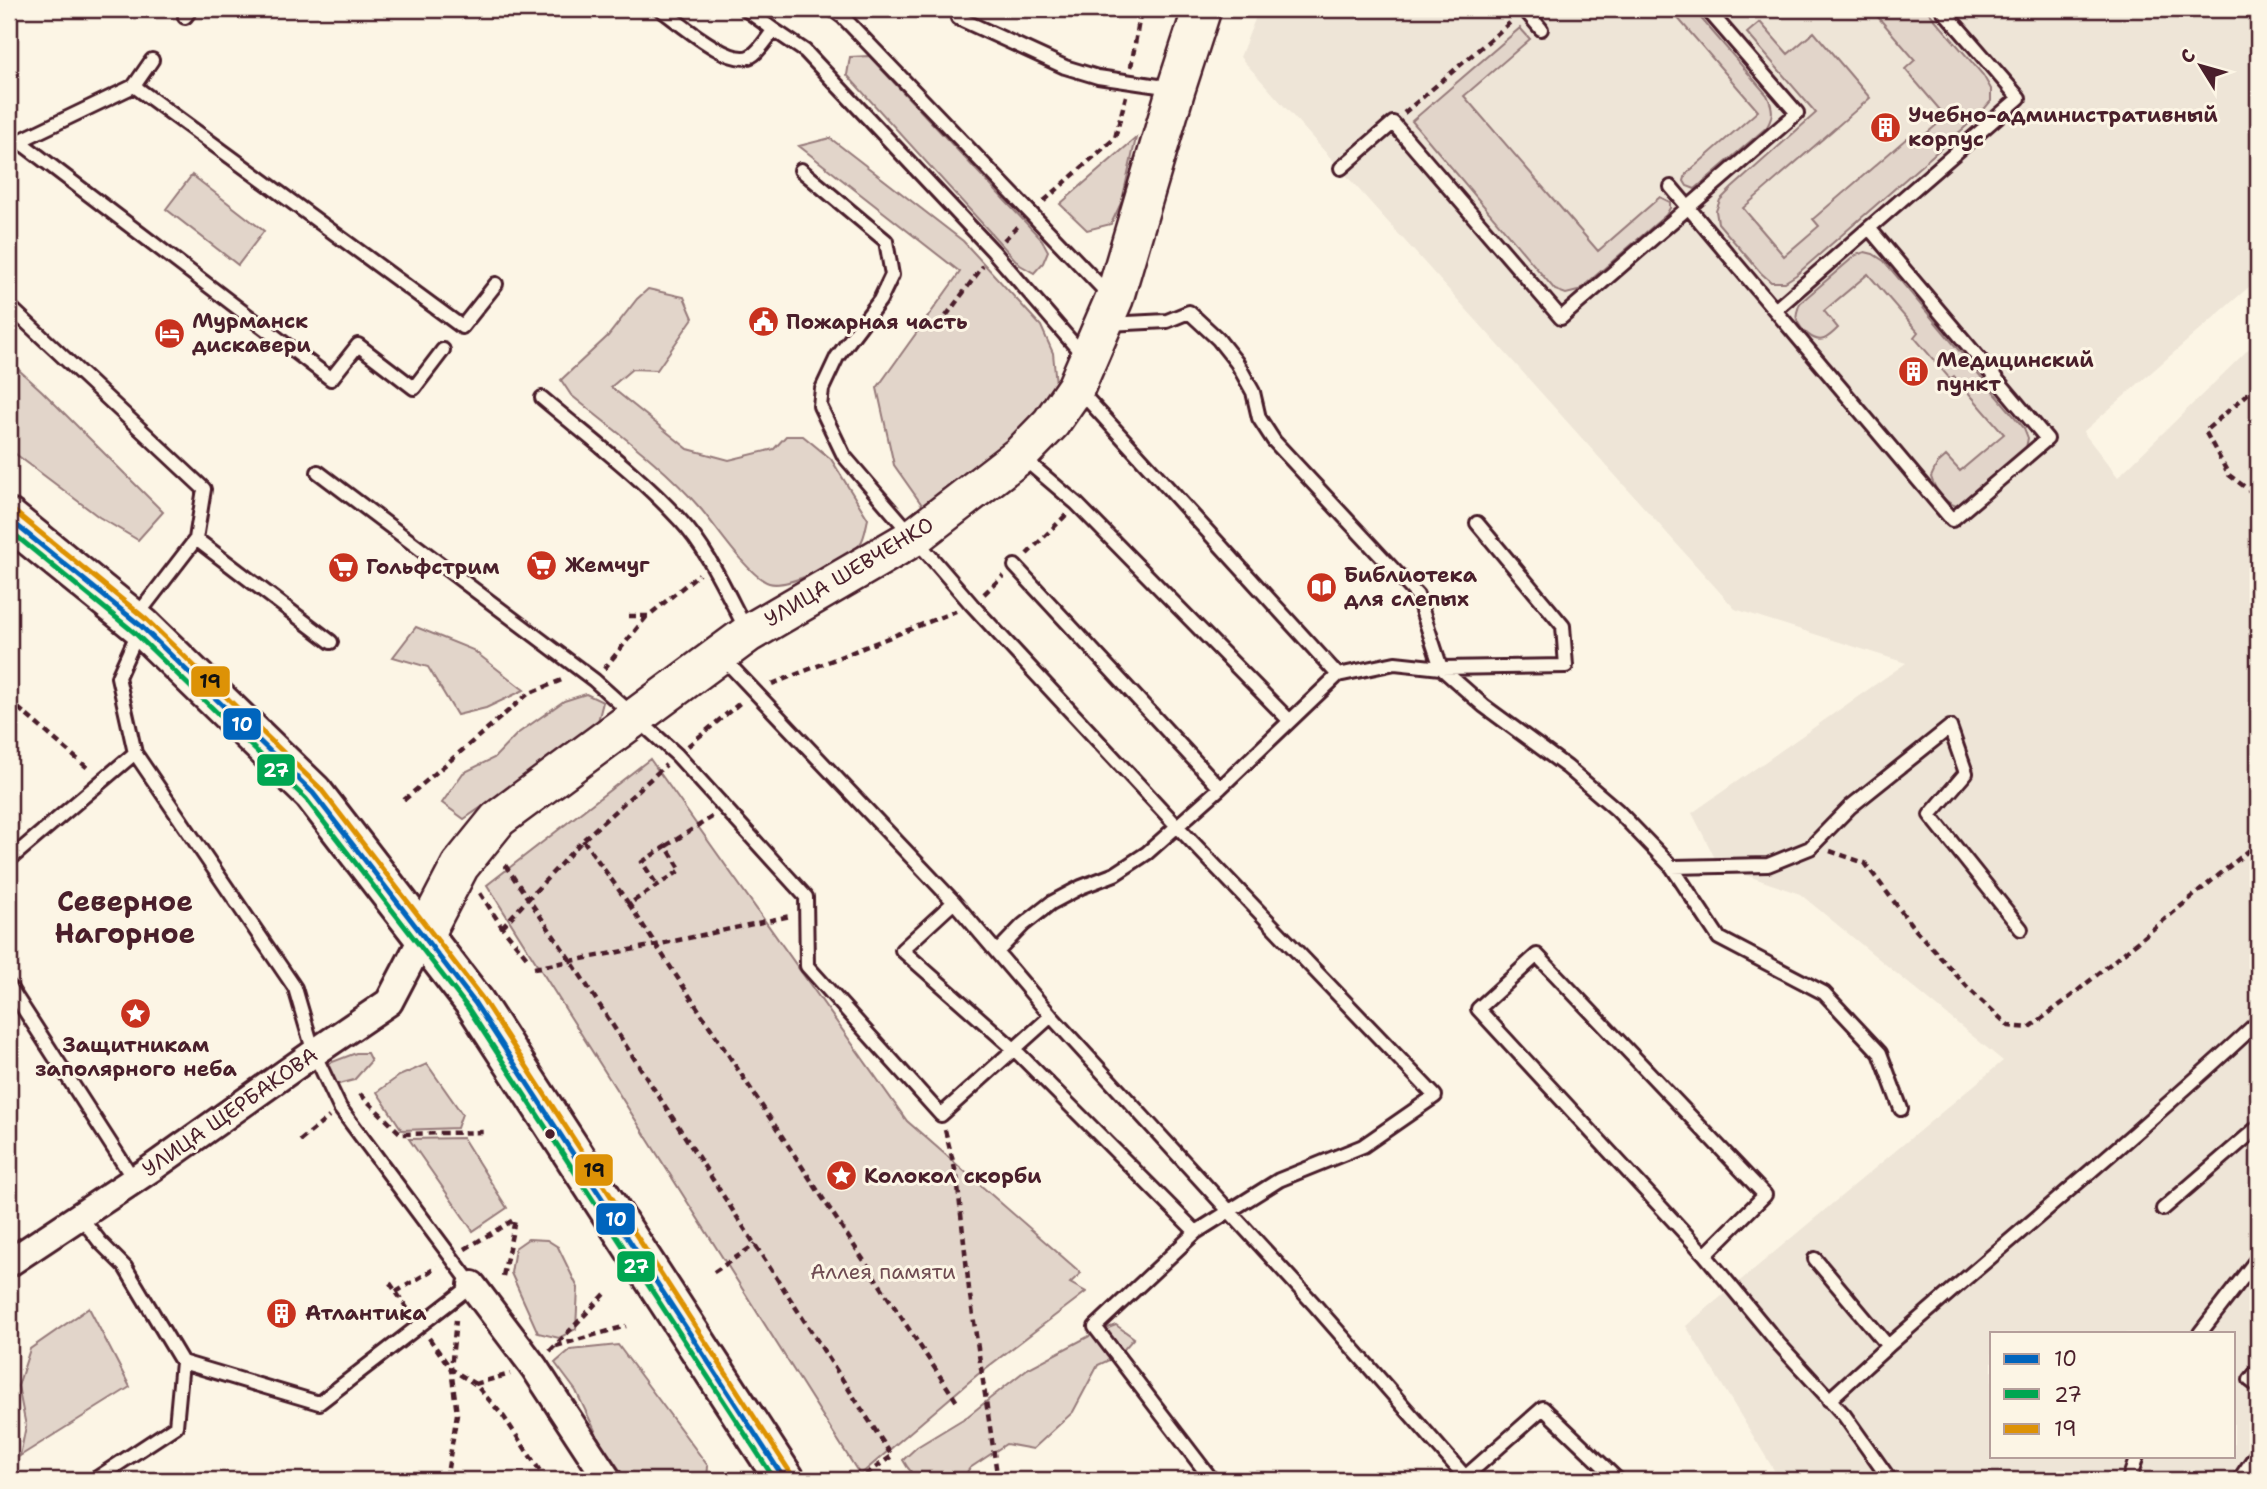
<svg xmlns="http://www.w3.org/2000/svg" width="2267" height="1489" font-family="'Shantell Sans',sans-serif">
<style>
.built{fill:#eee5d7;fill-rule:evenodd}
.green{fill:#e2d5ca;stroke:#967a7a;stroke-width:2}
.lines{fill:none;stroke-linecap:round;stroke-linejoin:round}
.service-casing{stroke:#4a1f2b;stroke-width:18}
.minor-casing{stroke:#4a1f2b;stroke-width:32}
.secondary-casing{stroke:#4a1f2b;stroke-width:42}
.primary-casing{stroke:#4a1f2b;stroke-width:44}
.path{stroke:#4a1f2b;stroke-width:4.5;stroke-dasharray:7 5;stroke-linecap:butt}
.service{stroke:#fcf5e5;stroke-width:12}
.minor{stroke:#fcf5e5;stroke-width:26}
.secondary{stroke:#fcf5e5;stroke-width:37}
.primary{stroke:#fcf5e5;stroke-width:38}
.bus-1-casing{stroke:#fcf5e5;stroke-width:10}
.bus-2-casing{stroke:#fcf5e5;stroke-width:10}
.bus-3-casing{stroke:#fcf5e5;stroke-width:10}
.bus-1{stroke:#0065bd;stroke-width:5}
.bus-2{stroke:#00a651;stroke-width:5}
.bus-3{stroke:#dd9206;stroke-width:5}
.bus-dot{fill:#4a1f2b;stroke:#fcf5e5;stroke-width:2.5}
.labels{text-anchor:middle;stroke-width:6;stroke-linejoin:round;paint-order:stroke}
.poi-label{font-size:21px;font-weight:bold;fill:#4a1f2b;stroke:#fcf5e5;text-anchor:start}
.street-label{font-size:21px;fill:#4a1f2b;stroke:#fcf5e5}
.park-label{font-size:21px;fill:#704c53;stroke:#fcf5e5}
.district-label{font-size:28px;font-weight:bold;fill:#4a1f2b;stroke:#fcf5e5}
.line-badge{stroke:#fcf5e5;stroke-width:2.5}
.badge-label{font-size:19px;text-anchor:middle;font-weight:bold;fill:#fff}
.pale-badge-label{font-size:19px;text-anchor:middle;font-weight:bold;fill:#111}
</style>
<rect width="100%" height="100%" fill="#fcf5e5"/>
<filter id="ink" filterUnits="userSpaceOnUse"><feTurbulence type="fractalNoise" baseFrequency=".0143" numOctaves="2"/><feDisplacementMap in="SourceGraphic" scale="14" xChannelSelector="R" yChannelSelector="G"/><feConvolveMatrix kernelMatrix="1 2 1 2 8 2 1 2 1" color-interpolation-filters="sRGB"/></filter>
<g filter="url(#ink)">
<path class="built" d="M1259 9H2258V279L2083 432 2118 477 2258 340V1480H1780L1686 1326 2003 1061 1800 894 1719 866 1692 813 1906 663 1735 609 1240 57ZM1992 1333H2234V1456H1992Z"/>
<path class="green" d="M1670 9H1693L1767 95C1773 108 1774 115 1767 127L1695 189 1687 186 1684 181 1686 174 1758 111Z
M1871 9H1926L1983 75 1991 89V101L1980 114 1796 275 1785 282H1771L1761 273 1718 223 1716 211 1720 200 1732 188 1816 113 1747 33 1760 22 1788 54 1814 32 1870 98 1743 208 1784 256 1819 226 1813 219 1907 138 1914 144 1946 117 1905 69 1915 60Z
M1520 28 1530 39 1464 96 1598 251 1660 197 1670 202V208L1666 215 1578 291 1566 294 1555 290 1412 121Z
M869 56 1042 240 1048 251 1043 263 1034 273 1020 265 847 75 850 57Z
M830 138 963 241 1041 326 1053 353 1056 384 1047 413 927 512 894 465 877 388 960 272 799 146Z
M1136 138 1122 201 1111 224 1087 230 1060 204Z
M192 175 264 231 238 265 166 209Z
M1865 252 1873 254 1884 261 2024 428 2028 438 2025 453 1961 506C1947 507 1935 490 1931 477L1937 464 1946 456 1960 471 2004 434 1954 376 1950 379 1914 337 1918 332 1868 274 1824 311 1838 328C1834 332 1829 337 1824 339 1814 343 1800 329 1797 320 1795 314 1798 309 1800 303L1856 255Z
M648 289 684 297 693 318 657 370 632 369 611 387 688 449 729 460 774 449 786 436H803L831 459 868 519C866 526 865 538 860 544 848 560 787 589 769 583 748 576 716 526 700 508 663 465 615 431 571 395L561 380 608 336 637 299Z
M9 361 42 391 163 512 138 540 99 517 9 449Z
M416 627 473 650 524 690 486 708 457 715 428 667 393 657Z
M586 694 603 702 596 729 464 819 442 803 463 773 494 758 517 734 564 701Z
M650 759 907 1121 1081 1273 1070 1283 1086 1292 977 1375 860 1475 487 885Z
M356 1053H367L371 1061 354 1080 335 1085 327 1064Z
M427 1064 462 1114 457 1128 402 1130 377 1092 399 1076Z
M463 1138 507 1208 473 1231 409 1139Z
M528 1239 547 1240 558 1247 578 1288 576 1329 559 1338 538 1333 511 1273 515 1248Z
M89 1308 130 1387 20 1456 26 1426 18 1386 30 1349Z
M1116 1325 1134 1338 1118 1356 1098 1365 1073 1412 1033 1449 1006 1444 970 1468 961 1480C931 1480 918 1488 903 1460L917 1447 968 1416 1027 1369 1095 1333Z
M618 1345 708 1466 707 1480H627L601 1443 576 1391 555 1363 570 1350Z"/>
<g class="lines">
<defs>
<path id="service" d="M660 9C678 21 730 68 751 56 760 51 767 38 774 30L805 51 993 251 1083 355
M745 9 774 30
M832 9 843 17 1111 297
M1525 10 1541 29
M185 17 191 9
M958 18 1065 67 1098 77 1172 88
M134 86 462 327 496 284
M20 142 331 379 358 345 414 388 443 350
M9 146 134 86 152 60
M1341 168 1393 123 1561 318 1797 113 1707 9
M801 170 886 241 892 275 880 300 837 357 822 389 820 406 844 456 972 605 1177 826 1435 1096 1363 1146 1279 1180 1196 1232 1095 1327 1212 1480
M1671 187 1952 520 2047 439 1869 228 1775 310
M1869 228 2019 98 1942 9
M9 306 204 489 196 539 136 617
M1108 324 1167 321 1189 312 1218 339 1237 363 1253 392 1259 418 1274 441 1417 595 1441 668 1566 666 1563 626 1477 523
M1079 390 1338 675
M542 398C588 437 639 475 680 520 709 551 727 594 747 631
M1023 458 1077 504 1289 720
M318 472 594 680 677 755 806 897 807 966 941 1115 1051 1016
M196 539 331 642
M1015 566 1220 788
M722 657 954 902 1051 1016 1314 1304 1468 1480
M9 860 135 753
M1672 867 1768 865 1810 848 1850 807 1950 727 1966 773 1930 815 2021 929
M954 902 902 950 1014 1049 1196 1232
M997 952 1023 925 1051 903 1081 887 1115 874 1147 853 1220 788 1338 675 1395 663 1441 668 1484 706 1567 767 1617 810 1672 867 1719 938 1824 993 1880 1053 1901 1109
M9 986 134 1180
M2163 1209 2258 1127
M80 1216 100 1242 125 1267 182 1362 319 1403 472 1285 340 1108 314 1053 295 988 135 753 118 677 139 630
M1705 1255 1765 1195 1537 955 1478 1009 1705 1255 1778 1343 1844 1415 1890 1480
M1815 1259 1888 1346 1829 1400
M2200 1333 2258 1258
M1888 1346C2011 1238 2138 1134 2258 1022
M2258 1370 2250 1380 2258 1386
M1465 1477 1543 1408 1618 1480
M94 1480 176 1426 182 1362
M2129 1480 2137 1456
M2239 1480 2258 1452"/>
<path id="minor" d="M9 1263 152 1168 314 1053 389 1002 423 937
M472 1285 534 1367 608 1480"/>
<path id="secondary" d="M423 937 460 866 498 819 749 633 914 537 1020 455 1051 423 1076 387 1114 299 1176 89 1202 9"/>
<path id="primary" d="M9 519 141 626 313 793 475 1003 785 1480"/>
</defs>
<use href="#service" class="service-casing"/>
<use href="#minor" class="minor-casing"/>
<use href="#secondary" class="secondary-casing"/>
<use href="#primary" class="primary-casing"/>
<path class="path" d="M1131 67 1141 9
M1404 113 1512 21
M1044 201 1115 138 1126 96
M1004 240 1020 224
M946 316 983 266
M2258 385 2205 431 2229 475 2258 497
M1027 554 1066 515
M984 594 1003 576
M629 616H648L699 574
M604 669 647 616
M772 684 956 611
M9 700 90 770
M688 746 741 702
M404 800 528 694 564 679
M583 840 629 904 681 870 666 846 642 862 657 885
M666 846 712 817
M1830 851 1865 863 1913 927 1971 991 2009 1026 2029 1028 2065 1001 2258 843
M505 865 571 961 892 1456 858 1480
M480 893 502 927 529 960
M629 904 959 1405
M502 927 583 840 666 765
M534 968 656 945 790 916
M360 1094 401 1134 487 1132
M945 1130 957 1177 969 1289 998 1480
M300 1141 329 1117
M465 1249 515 1219
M714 1272 756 1244
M503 1276 515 1220
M390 1283 411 1314
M396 1292 437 1267
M429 1338 451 1369 475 1384 504 1417 546 1480
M556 1346 626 1326
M550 1351 605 1294
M475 1384 510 1374
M446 1480 457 1414 451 1369 456 1320"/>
<use href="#service" class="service"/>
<use href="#minor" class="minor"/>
<use href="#secondary" class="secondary"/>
<use href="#primary" class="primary"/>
<defs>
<path id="bus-1" d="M9 519 141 626 313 793 475 1003 785 1480"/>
<path id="bus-2" d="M9 530 135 633 306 799 468 1008 775 1480"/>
<path id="bus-3" d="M15 512 147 620 320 788 482 998 792 1475"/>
</defs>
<use href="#bus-1" class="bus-1-casing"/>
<use href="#bus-2" class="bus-2-casing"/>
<use href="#bus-3" class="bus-3-casing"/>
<use href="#bus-1" class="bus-1"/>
<use href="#bus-2" class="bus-2"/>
<use href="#bus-3" class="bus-3"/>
</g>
</g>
<defs>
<symbol id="building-disc" viewBox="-11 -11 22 22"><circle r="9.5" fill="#c8321e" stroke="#fcf5e5"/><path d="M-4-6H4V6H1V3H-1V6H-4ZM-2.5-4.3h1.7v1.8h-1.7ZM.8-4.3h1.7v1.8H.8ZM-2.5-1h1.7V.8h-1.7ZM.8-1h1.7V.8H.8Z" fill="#fff"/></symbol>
<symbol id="civic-disc" viewBox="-11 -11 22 22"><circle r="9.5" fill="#c8321e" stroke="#fcf5e5"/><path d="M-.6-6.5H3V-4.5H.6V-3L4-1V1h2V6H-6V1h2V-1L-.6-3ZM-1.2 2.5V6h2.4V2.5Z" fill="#fff"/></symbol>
<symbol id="hotel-disc" viewBox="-11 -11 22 22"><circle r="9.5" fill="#c8321e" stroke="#fcf5e5"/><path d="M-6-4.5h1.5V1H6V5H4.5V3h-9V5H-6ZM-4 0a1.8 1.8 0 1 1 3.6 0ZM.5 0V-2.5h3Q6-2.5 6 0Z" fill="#fff"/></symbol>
<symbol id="supermarket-disc" viewBox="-11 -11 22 22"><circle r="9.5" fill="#c8321e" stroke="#fcf5e5"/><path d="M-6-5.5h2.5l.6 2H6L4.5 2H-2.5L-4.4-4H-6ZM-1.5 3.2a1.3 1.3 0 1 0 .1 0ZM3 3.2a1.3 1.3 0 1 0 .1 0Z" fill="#fff"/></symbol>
<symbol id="library-disc" viewBox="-11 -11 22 22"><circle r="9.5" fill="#c8321e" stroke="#fcf5e5"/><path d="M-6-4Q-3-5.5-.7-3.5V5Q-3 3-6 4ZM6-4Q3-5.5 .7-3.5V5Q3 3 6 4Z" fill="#fff"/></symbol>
<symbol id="sight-disc" viewBox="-11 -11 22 22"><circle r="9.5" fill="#c8321e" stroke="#fcf5e5"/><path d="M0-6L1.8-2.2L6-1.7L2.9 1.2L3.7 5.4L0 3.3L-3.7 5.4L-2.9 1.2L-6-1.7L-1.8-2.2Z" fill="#fff"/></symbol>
</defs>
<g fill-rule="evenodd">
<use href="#building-disc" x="1868" y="110" width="35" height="35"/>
<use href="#civic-disc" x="746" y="304" width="35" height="35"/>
<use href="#hotel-disc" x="152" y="316" width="35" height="35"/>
<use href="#building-disc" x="1896" y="354" width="35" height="35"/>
<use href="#supermarket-disc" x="524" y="548" width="35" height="35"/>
<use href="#supermarket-disc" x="326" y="550" width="35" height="35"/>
<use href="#library-disc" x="1304" y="570" width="35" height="35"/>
<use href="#sight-disc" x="118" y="996" width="35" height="35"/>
<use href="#sight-disc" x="824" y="1158" width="35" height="35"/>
<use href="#building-disc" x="264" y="1296" width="35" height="35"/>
</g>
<circle class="bus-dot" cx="550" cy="1134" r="6"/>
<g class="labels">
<g class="poi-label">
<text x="1908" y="122">Учебно-административный<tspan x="1908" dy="24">корпус</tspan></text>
<text x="192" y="328">Мурманск<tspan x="192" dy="24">дискавери</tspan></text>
<text x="786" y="329">Пожарная часть</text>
<text x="1936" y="367">Медицинский<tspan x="1936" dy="24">пункт</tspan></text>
<text x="565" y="572">Жемчуг</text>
<text x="366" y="574">Гольфстрим</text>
<text x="1344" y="582">Библиотека<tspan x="1344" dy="24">для слепых</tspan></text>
<text x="136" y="1052" text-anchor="middle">Защитникам<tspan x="136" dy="24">заполярного неба</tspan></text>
<text x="864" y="1183">Колокол скорби</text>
<text x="305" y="1320">Атлантика</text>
</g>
<g class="street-label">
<text transform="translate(849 572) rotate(-31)" y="7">УЛИЦА ШЕВЧЕНКО</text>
<text transform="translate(230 1112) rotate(-35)" y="7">УЛИЦА ЩЕРБАКОВА</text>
</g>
<g class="park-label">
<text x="883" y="1279">Аллея памяти</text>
</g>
<g class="district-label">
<text x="125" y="911">Северное<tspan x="125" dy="32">Нагорное</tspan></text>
</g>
</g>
<g class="line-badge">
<rect x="190" y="665" width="41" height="33" rx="7" fill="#dd9206"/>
<rect x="222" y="707" width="40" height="34" rx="7" fill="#0065bd"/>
<rect x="256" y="753" width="40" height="34" rx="7" fill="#00a651"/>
<rect x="574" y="1153" width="40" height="34" rx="7" fill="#dd9206"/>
<rect x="595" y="1202" width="41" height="34" rx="7" fill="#0065bd"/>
<rect x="616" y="1250" width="40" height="33" rx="7" fill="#00a651"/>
</g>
<g class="badge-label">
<text x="242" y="731">10</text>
<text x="276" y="777">27</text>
<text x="616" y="1226">10</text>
<text x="636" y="1273">27</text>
</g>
<g class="pale-badge-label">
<text x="210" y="688">19</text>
<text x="594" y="1177">19</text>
</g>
<rect width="2267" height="1489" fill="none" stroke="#fcf5e5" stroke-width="35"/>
<rect x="18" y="18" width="2232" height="1454" fill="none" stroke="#4a1f2b" stroke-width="2.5" filter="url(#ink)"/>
<rect x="1990" y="1332" width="245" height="126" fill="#fcf5e5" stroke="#b59f9b" stroke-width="2"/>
<rect x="2004" y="1354" width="35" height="10" fill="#0065bd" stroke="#b59f9b" stroke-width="2"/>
<text x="2054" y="1366" font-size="21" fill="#4a1f2b">10</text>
<rect x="2004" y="1389" width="35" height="10" fill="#00a651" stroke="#b59f9b" stroke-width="2"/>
<text x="2054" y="1402" font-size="21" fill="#4a1f2b">27</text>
<rect x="2004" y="1424" width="35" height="10" fill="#dd9206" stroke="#b59f9b" stroke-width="2"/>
<text x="2054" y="1436" font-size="21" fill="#4a1f2b">19</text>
<g transform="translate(2201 66) rotate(307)" stroke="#fcf5e5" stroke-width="5" paint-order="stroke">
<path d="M0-5L12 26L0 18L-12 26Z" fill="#4a1f2b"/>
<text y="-10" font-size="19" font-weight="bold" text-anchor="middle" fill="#4a1f2b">С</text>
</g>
</svg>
